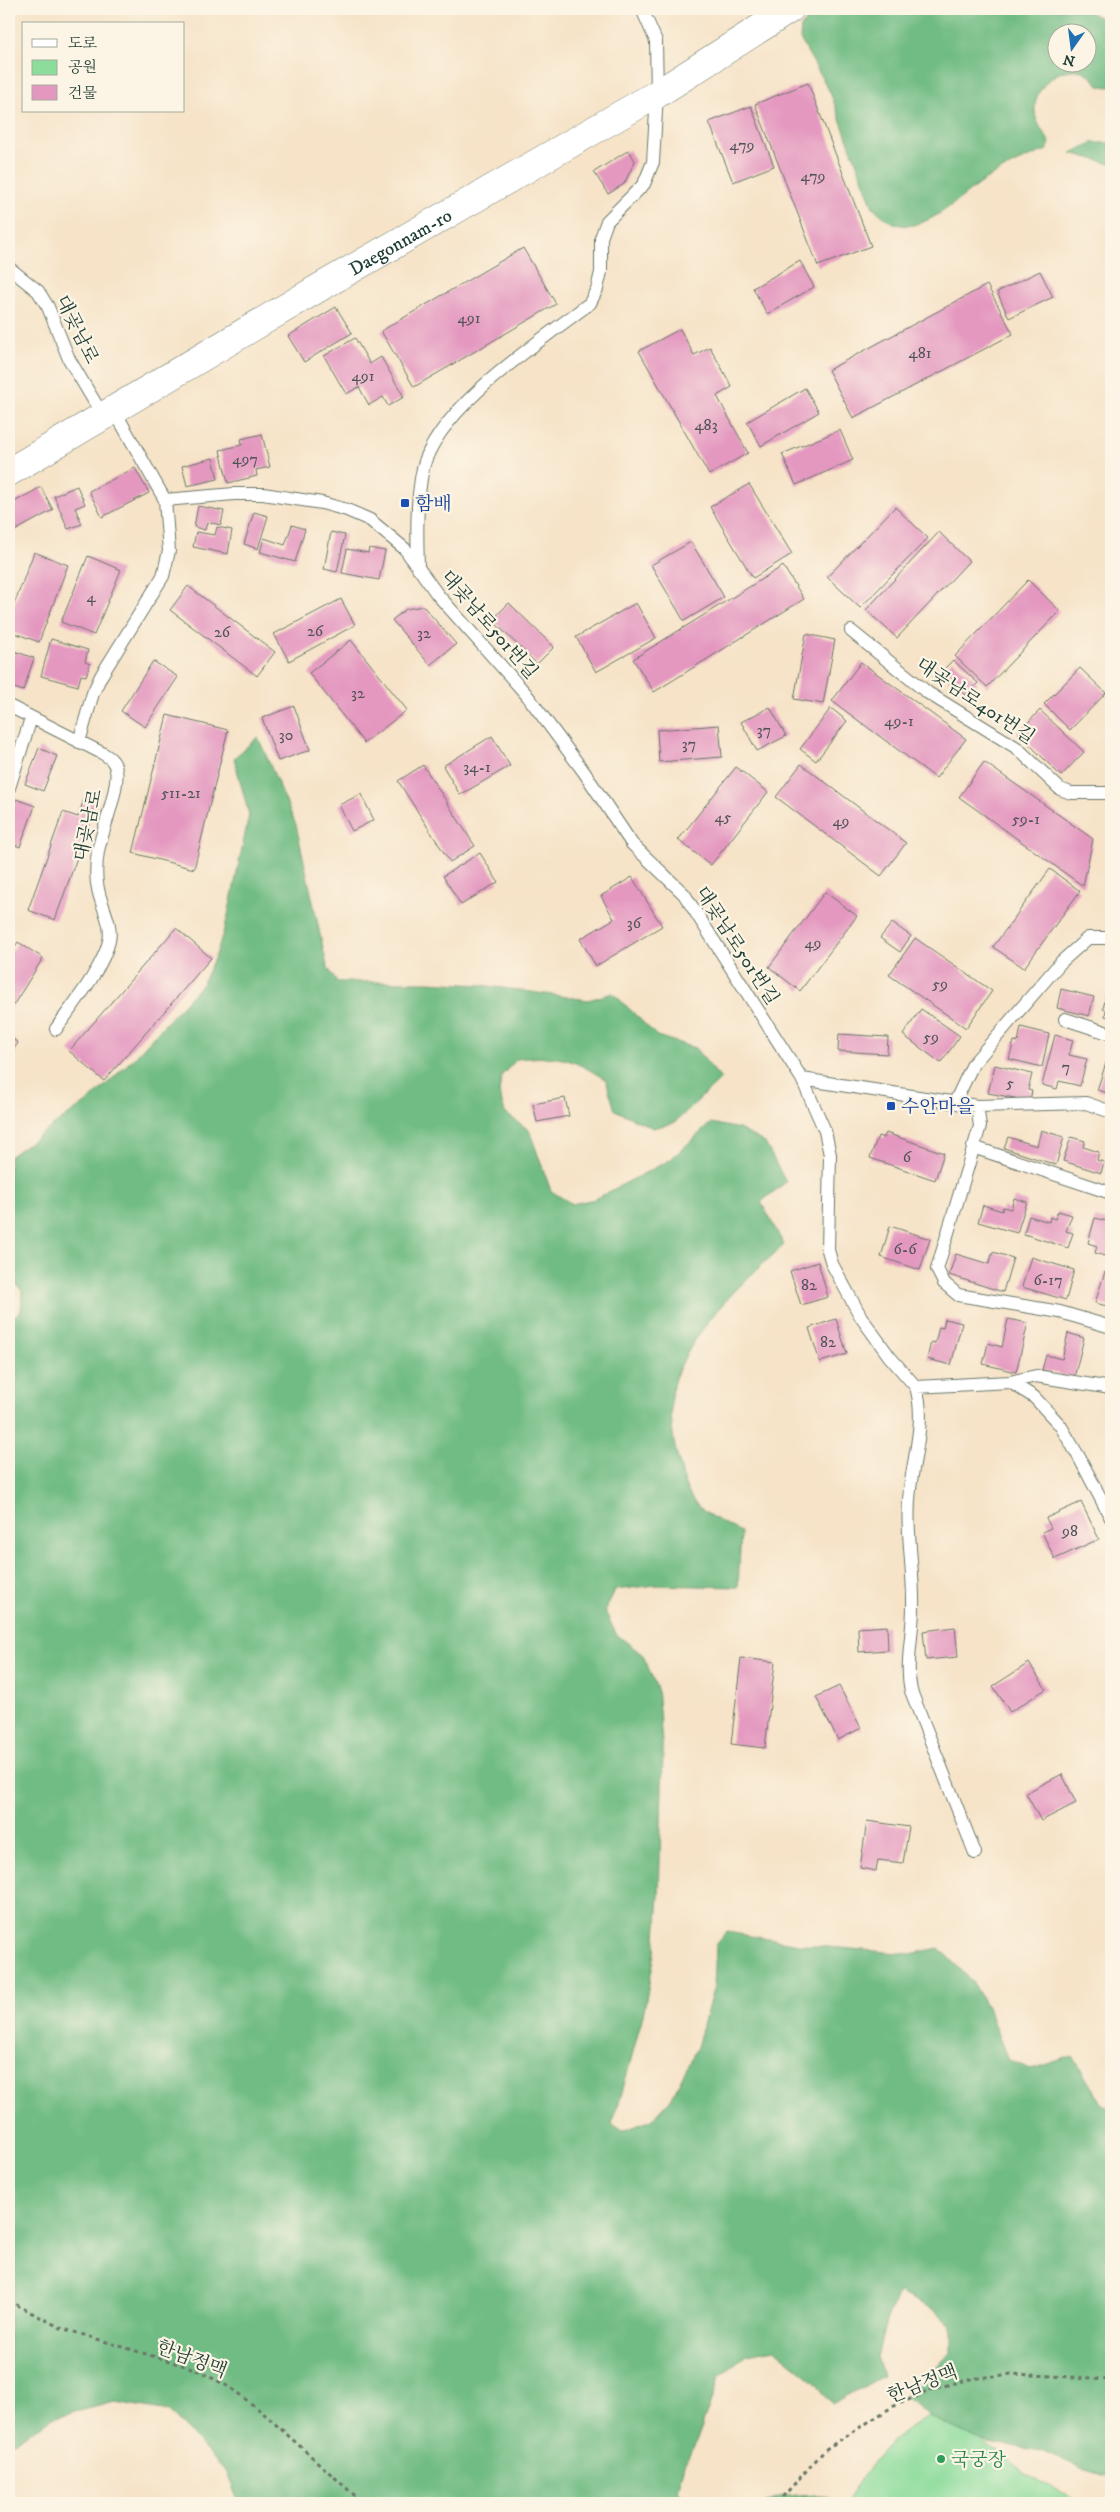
<svg xmlns="http://www.w3.org/2000/svg" width="1120" height="2512" font-family="'IM FELL DW Pica','Noto Serif KR',serif">
<style>
.green{fill:#8cdc9c;stroke:#568c68}
.forest{fill:#71bc84;stroke:#487c5c;fill-rule:evenodd}
.building{fill:#e498c0}
.lines{fill:none;stroke-linecap:round;stroke-linejoin:round}
.service-casing{stroke:#6a7768;stroke-width:14}
.tertiary-casing{stroke:#6a7768;stroke-width:29}
.path{stroke:#6a7768;stroke-width:3;stroke-dasharray:4 4;stroke-linecap:butt}
.service{stroke:#fff;stroke-width:12}
.tertiary{stroke:#fff;stroke-width:28}
.transit-dot{fill:#1a4fb4;stroke:#fcf5e5;stroke-width:2}
.leisure-dot{fill:#2e9e5b;stroke:#fcf5e5;stroke-width:2}
.labels{text-anchor:middle;stroke-width:4.5;stroke-linejoin:round;paint-order:stroke}
.number-label{font-size:16px;fill:#505457}
.street-label{font-size:19px;fill:#1f3d34;stroke:#fcf5e5}
.transit-label{font-size:19px;fill:#164399;stroke:#fcf5e5;text-anchor:start}
.leisure-label{font-size:19px;fill:#27864d;stroke:#fcf5e5;text-anchor:start}
</style>
<rect width="100%" height="100%" fill="#fcf5e5"/>
<filter id="ink" filterUnits="userSpaceOnUse"><feTurbulence type="fractalNoise" baseFrequency=".02" numOctaves="2"/><feDisplacementMap in="SourceGraphic" scale="10" xChannelSelector="R" yChannelSelector="G"/><feConvolveMatrix kernelMatrix="1 2 1 2 8 2 1 2 1" color-interpolation-filters="sRGB"/></filter>
<filter id="wash" filterUnits="userSpaceOnUse"><feTurbulence type="fractalNoise" baseFrequency=".0096" numOctaves="4" result="noise"/><feDisplacementMap in="SourceGraphic" scale="20" xChannelSelector="R" yChannelSelector="G"/><feGaussianBlur stdDeviation="1.12" result="paint"/><feColorMatrix in="noise" values="0 0 0 0 0 0 0 0 0 0 0 0 0 0 0 0 0 1.4 0 .05"/><feComposite in="paint" operator="in"/></filter>
<g filter="url(#wash)">
<rect width="100%" height="100%" fill="#f6e3c8"/>
<path class="green" d="M929 2417 983 2441 1028 2475 1083 2503H846C869 2465 887 2437 929 2417Z"/>
<path class="forest" d="M820 9H1083L1100 18 1111 32V87L1099 86C1094 80 1090 74 1082 71 1059 64 1033 88 1035 111 1035 122 1045 134 1050 143L1047 150C1027 157 1006 167 988 178 964 193 941 219 913 225 896 228 884 218 873 207L830 92 800 39 801 27 809 17ZM1058 32H1088V62H1058Z
M1092 143H1111V164L1071 153Z
M258 737 296 825 327 966 337 982H428L481 985 588 1000 613 993 657 1036 695 1048 721 1079 674 1123 653 1128 615 1110 606 1080C570 1057 560 1055 517 1059L502 1075 499 1092 505 1113 529 1130 551 1191 572 1204 595 1199 670 1160 711 1123 739 1129 765 1143 786 1182 761 1202 784 1245C742 1282 698 1323 676 1376 667 1396 672 1442 679 1462 682 1472 684 1485 689 1494 699 1513 723 1523 741 1532L738 1587 655 1585 615 1590 605 1611 616 1634 643 1655 657 1689 663 1752 659 1896 655 1953 643 2015 620 2100 611 2123 623 2131 651 2120 671 2099 697 2047 714 1986 716 1945 727 1932 805 1945 910 1954 939 1948 972 1981 987 2007 1008 2060 1031 2069 1073 2056 1101 2103 1111 2110V2477L1081 2469 1041 2451 983 2441 929 2417 905 2396 951 2353V2325L935 2310 898 2292 884 2329 877 2357 883 2376 832 2404 815 2382 774 2349 746 2354 719 2378 698 2437 684 2464 677 2490 687 2503H239L227 2473 169 2411 115 2402 55 2417 9 2445V1320L21 1311 22 1291 9 1275V1157L91 1099 134 1058 202 984 217 952 227 920 249 815 234 758Z
M817 2494 844 2503H765L785 2496Z"/>
<g id="blocks">
<path class="building" d="M808 83 871 246 818 266 755 104Z
M751 106 774 166 733 182 709 122Z
M629 150 635 161 624 184 608 194 594 172Z
M523 248 556 304 414 387 381 331Z
M800 261 814 287 767 314 753 288Z
M1040 271 1053 297 1009 318 997 292Z
M987 285 1013 334 853 418 828 370Z
M336 307 352 333 304 362 288 336Z
M680 329 694 355 710 347 732 387 717 396 748 453 709 475 639 351Z
M355 338 370 364 381 357 404 397 388 406 383 397 369 405 359 387 346 394 324 356Z
M805 388 819 412 761 446 747 422Z
M840 430 853 460 796 485 782 454Z
M262 434 270 467 256 470 257 476 228 483 220 450 242 445 241 439Z
M213 458 218 479 187 486 182 466Z
M135 468 149 493 102 517 89 491Z
M749 484 792 554 753 578 710 507Z
M77 486 85 504 75 508 82 524 68 529 54 496Z
M41 487 53 510 9 534V505Z
M198 506 224 511 221 525 207 522 205 530 194 527Z
M895 507 928 538 860 608 827 577Z
M254 512 268 516 258 549 244 544Z
M292 525 305 529 295 562 260 552 264 538 285 545Z
M217 527 232 530 228 554 193 547 196 532 215 535Z
M331 532 345 535 337 572 324 569Z
M939 532 969 561 897 638 866 610Z
M691 542 724 597 684 621 651 565Z
M369 548 385 551 379 580 342 573 347 549 368 553Z
M34 552 68 565 39 642 9 631V618Z
M88 556 121 570 94 635 61 622Z
M783 566 804 599 654 692 633 659Z
M1028 580 1060 611 987 687 955 656Z
M188 586 275 652 257 676 170 610Z
M341 599 355 625 289 661 274 634Z
M509 603 554 647 537 664 492 620Z
M636 603 656 638 596 672 576 637Z
M423 606 456 644 430 665 392 620 406 609Z
M806 634 835 640 823 704 794 699Z
M51 639 88 650 85 662 90 664 86 676 81 675 78 686 41 676Z
M351 640 407 710 364 743 309 673Z
M14 651 34 658 23 691 9 686V666Z
M953 660 978 683 966 695 941 672Z
M153 661 178 677 145 727 121 711Z
M861 662 966 739 936 778 832 701Z
M1080 668 1106 693 1070 730 1044 704Z
M294 706 310 750 278 761 262 718Z
M770 707 786 736 757 751 741 722Z
M831 708 847 721 816 761 800 749Z
M1040 710 1084 752 1061 776 1018 733Z
M167 715 228 730 194 869 133 853Z
M719 725 722 757 659 762 657 730Z
M492 736 510 766 460 795 443 766Z
M39 748 57 756 43 791 25 784Z
M984 762 1093 839 1083 886 959 797Z
M801 764 906 843 881 876 776 797Z
M423 765 475 846 450 862 398 781Z
M736 767 768 792 711 865 678 840Z
M361 794 374 820 352 831 339 805Z
M85 796 97 801 55 920 28 910 63 812 78 817Z
M16 799 35 806 20 847 9 843V818Z
M480 853 498 882 461 905 443 876Z
M1050 869 1080 891 1024 968 993 947Z
M632 877 662 926 596 966 580 939 614 919 601 896Z
M825 892 857 916 800 991 769 967Z
M892 923 911 936 900 952 880 938Z
M176 928 211 958 104 1081 69 1051Z
M915 938 992 991 966 1028 889 975Z
M18 942 43 958 9 1012V949L12 951Z
M1061 989 1094 997 1089 1016 1057 1008Z
M1106 996 1111 998V1018L1105 1016 1106 1010 1103 1009Z
M921 1009 960 1036 941 1063 903 1035Z
M1021 1027 1049 1034 1042 1067 1009 1059 1014 1041 1018 1042Z
M839 1034 888 1037 887 1054 838 1051Z
M1055 1035 1073 1040 1069 1055 1087 1059 1080 1086 1059 1081 1057 1089 1042 1085Z
M9 1036 18 1043 9 1056Z
M1107 1060 1111 1061V1094L1097 1090Z
M995 1065 1032 1074 1028 1090 1032 1091 1030 1101 988 1093Z
M565 1098 569 1116 537 1122 533 1104Z
M1041 1130 1064 1137 1056 1165 1004 1148 1008 1137 1037 1146Z
M886 1133 944 1153 935 1180 870 1158 878 1136 884 1138Z
M1071 1137 1085 1141 1083 1147 1099 1152 1097 1160 1104 1162 1101 1173 1063 1161Z
M1014 1198 1027 1202 1017 1233 978 1222 983 1205 1002 1211 1003 1207 1011 1209Z
M1058 1211 1072 1215 1066 1231 1073 1233 1068 1248 1024 1234 1029 1216 1049 1222 1050 1217 1055 1219Z
M1095 1218 1111 1222V1252L1108 1257 1095 1253 1097 1246 1088 1243Z
M890 1226 930 1239 920 1270 881 1257Z
M993 1252 1013 1258 1003 1292 949 1275 956 1254 989 1264Z
M1031 1257 1074 1270 1066 1300 1022 1287Z
M818 1262 828 1297 801 1305 790 1271Z
M1105 1272 1111 1274V1307L1095 1303Z
M836 1319 847 1354 820 1362 809 1328Z
M945 1319 962 1323 951 1365 927 1359 931 1342 935 1343 939 1327 943 1328Z
M1008 1319 1028 1323 1016 1372 983 1364 988 1343 1002 1347Z
M1068 1333 1084 1338 1074 1378 1042 1370 1046 1355 1062 1359Z
M1081 1502 1099 1539 1055 1559 1042 1532 1051 1528 1046 1518Z
M887 1626 888 1650 859 1652 858 1628Z
M955 1627 958 1657 926 1660 923 1631Z
M741 1658 775 1662 765 1748 731 1744Z
M1029 1663 1046 1689 1010 1712 993 1686Z
M839 1686 861 1728 838 1740 816 1697Z
M1062 1774 1076 1803 1041 1821 1026 1793Z
M867 1821 909 1827 903 1863 878 1860 876 1871 860 1868Z"/>
</g>
</g>
<g filter="url(#ink)">
<use href="#blocks" fill-opacity="0" stroke="#6a7768" stroke-width="1"/>
<g class="lines">
<defs>
<path id="service" d="M9 268 38 291 48 307 69 359 103 416
M114 410 165 500 234 494H263L322 503 347 510 370 520 405 549 437 594 526 694 584 772 632 844 684 894 802 1079 825 1131 830 1155 828 1250 832 1264 861 1317 889 1356 916 1387 1010 1382 1034 1397 1060 1425 1079 1457 1111 1518
M418 568C417 535 416 501 423 468 438 407 541 341 590 303L597 289 601 272V238L607 221 644 184 653 162 657 94 656 41 642 9
M851 631 928 693 1017 748 1060 789 1071 793H1111
M9 706 102 753C109 757 115 761 116 770 120 786 102 832 98 851 96 864 95 876 98 889 101 906 113 924 109 941 103 968 72 1006 56 1029
M79 742 93 693 101 676 163 576 169 551 165 500
M9 788 31 718
M1065 1019 1111 1034
M802 1079 977 1106 1086 1103 1111 1112
M955 1102 973 1064 1061 962 1088 938H1111
M977 1106 980 1126 937 1269 944 1283 958 1295 1060 1312 1111 1327
M973 1147 1111 1193
M1010 1382 1036 1376 1111 1388
M916 1387C926 1421 914 1454 910 1489 905 1528 914 1568 913 1607 913 1635 905 1664 911 1691L975 1853"/>
<g id="tertiary">
<path id="s1" d="M9 472 317 289 657 94 790 9"/>
</g>
</defs>
<use href="#service" class="service-casing"/>
<use href="#tertiary" class="tertiary-casing"/>
<path class="path" d="M9 2301 61 2328 195 2369 231 2388 262 2412 363 2503
M777 2503 826 2449 892 2407 936 2388 970 2379 1011 2374 1111 2379"/>
<use href="#service" class="service"/>
<use href="#tertiary" class="tertiary"/>
</g>
</g>
<g class="transit-dot">
<rect x="400" y="498" width="10" height="10" rx="2.5"/>
<rect x="886" y="1101" width="10" height="10" rx="2.5"/>
</g>
<circle class="leisure-dot" cx="941" cy="2459" r="5"/>
<g class="labels">
<g class="number-label">
<text x="742" y="150">479</text>
<text x="813" y="181">479</text>
<text x="469" y="323">491</text>
<text x="920" y="358">481</text>
<text x="363" y="381">491</text>
<text x="706" y="430">483</text>
<text x="245" y="464">497</text>
<text x="91" y="602">4</text>
<text x="315" y="636">26</text>
<text x="222" y="637">26</text>
<text x="424" y="638">32</text>
<text x="358" y="698">32</text>
<text x="899" y="726">49-1</text>
<text x="764" y="735">37</text>
<text x="286" y="740">30</text>
<text x="689" y="749">37</text>
<text x="477" y="772">34-1</text>
<text x="181" y="798">511-21</text>
<text x="723" y="822">45</text>
<text x="1026" y="824">59-1</text>
<text x="841" y="826">49</text>
<text x="634" y="928">36</text>
<text x="813" y="948">49</text>
<text x="940" y="989">59</text>
<text x="931" y="1042">59</text>
<text x="1066" y="1072">7</text>
<text x="1010" y="1088">5</text>
<text x="907" y="1162">6</text>
<text x="905" y="1254">6-6</text>
<text x="1048" y="1285">6-17</text>
<text x="809" y="1290">82</text>
<text x="828" y="1347">82</text>
<text x="1070" y="1536">98</text>
</g>
<g class="street-label">
<text dy="7" stroke="none"><textPath href="#s1" startOffset="454">Daegonnam-ro</textPath></text>
<text transform="translate(78 329) rotate(64)" y="7">대곶남로</text>
<text transform="translate(490 624) rotate(49)" y="7">대곶남로501번길</text>
<text transform="translate(976 700) rotate(34)" y="7">대곶남로401번길</text>
<text transform="translate(87 825) rotate(-78)" y="7">대곶남로</text>
<text transform="translate(738 945) rotate(57)" y="7">대곶남로501번길</text>
<text transform="translate(192 2358) rotate(21)" y="7">한남정맥</text>
<text transform="translate(922 2383) rotate(-21)" y="7">한남정맥</text>
</g>
<g class="transit-label">
<text x="415" y="510">함배</text>
<text x="901" y="1113">수안마을</text>
</g>
<g class="leisure-label">
<text x="951" y="2466">국궁장</text>
</g>
</g>
<rect width="1120" height="2512" fill="none" stroke="#fcf5e5" stroke-width="30"/>
<rect x="22" y="22" width="162" height="90" fill="#fcf5e5" stroke="#a4ab9e"/>
<rect x="32" y="39" width="25" height="8" fill="#ffffff" stroke="#a4ab9e"/>
<text x="68" y="48" font-size="15" fill="#1f3d34">도로</text>
<rect x="32" y="60" width="25" height="15" fill="#8cdc9c" stroke="#a4ab9e"/>
<text x="68" y="72" font-size="15" fill="#1f3d34">공원</text>
<rect x="32" y="85" width="25" height="15" fill="#e498c0" stroke="#a4ab9e"/>
<text x="68" y="98" font-size="15" fill="#1f3d34">건물</text>
<g transform="translate(1072 48) rotate(194)"><circle r="24" fill="#fcf5e5" stroke="#a4ab9e"/>
<path d="M0-4L9 19L0 12L-9 19Z" fill="#1f6fb2"/>
<text y="-8" font-size="14" font-weight="bold" text-anchor="middle" fill="#1f3d34">N</text>
</g>
</svg>
